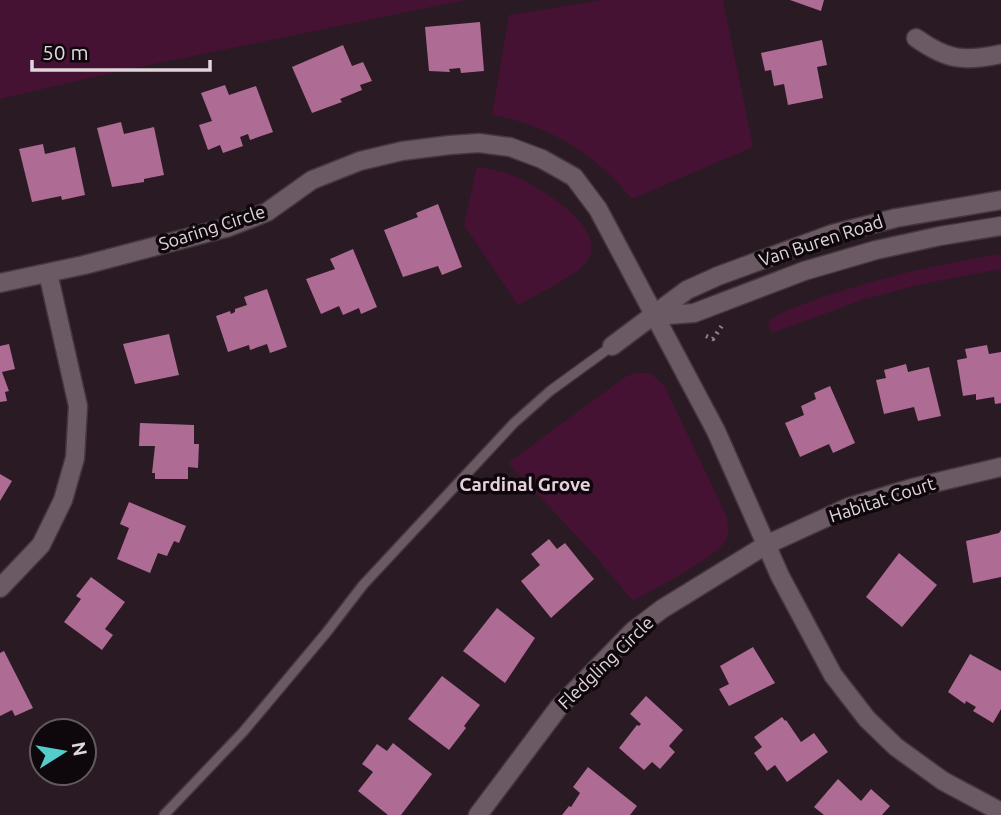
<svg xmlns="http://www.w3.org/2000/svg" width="1001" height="815" font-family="Ubuntu,sans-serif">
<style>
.green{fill:#461234}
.building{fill:#ae6b93}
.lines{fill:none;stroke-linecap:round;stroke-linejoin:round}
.service-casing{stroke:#44373e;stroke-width:12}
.minor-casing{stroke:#44373e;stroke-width:21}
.path{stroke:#8d8087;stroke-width:4.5;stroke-dasharray:2 5;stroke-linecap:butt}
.service{stroke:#6b5963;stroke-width:9}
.minor{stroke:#6b5963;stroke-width:18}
.labels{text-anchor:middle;stroke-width:7;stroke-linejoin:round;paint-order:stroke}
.street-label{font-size:18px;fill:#e1d6dc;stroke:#0e070b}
.neighbourhood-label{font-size:19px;font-weight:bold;fill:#e6d0db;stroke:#0e070b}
</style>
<rect width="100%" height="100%" fill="#2a1a23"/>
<path class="green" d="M0 0H465L111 73 0 99Z
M603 0H723L753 147 632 199C595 154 549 125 492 115L509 15Z
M477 167C490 169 503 171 514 176 539 186 617 232 583 266 571 278 534 296 518 305L464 225Z
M1001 254V269L917 285 862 300 775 332H772L768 325 772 318 781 313C851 284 926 266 1001 254Z
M635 373H650L664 385 726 515C728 524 730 533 725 541 716 558 652 590 633 601L588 548 508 463 625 377Z"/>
<path class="building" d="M790 0H824L821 11Z
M480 22 484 71 461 73 460 68 449 69 450 72 429 71 425 27Z
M822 40 827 65 817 67 823 98 788 105 784 84 774 86 771 70 765 71 761 53Z
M343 45 352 66 363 62 372 81 360 85 362 90 340 99 342 102 312 113 292 67Z
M225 85 229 95 256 86 273 132 250 140 248 134 240 137 243 146 223 153 220 145 208 150 199 125 212 121 201 93Z
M121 122 124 134 154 127 164 175 144 179V182L112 187 97 128Z
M43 144 45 154 75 147 85 195 62 200 61 196 32 202 19 149Z
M438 204 462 267 442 275 438 266 403 277 384 230 418 217 416 213Z
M353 249 377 307 361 314 359 308 343 315 339 306 321 314 306 279 335 269 330 259Z
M267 289 287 347 270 353 267 344 250 350 249 345 228 352 216 316 230 311 231 314 235 312V309L247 305 244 297Z
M169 334 179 375 135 384 123 344Z
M9 344 15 369 2 372 9 391 5 392 7 401 0 402V346Z
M987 345 989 354 1001 352V403L995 404 994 397 976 400V394L963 396 957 360 967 358 965 349Z
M906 364 908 372 929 367 941 416 918 421 914 407 884 414 876 380 886 378 884 370Z
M830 386 855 443 833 453 829 444 800 457 785 423 804 415 801 406 816 399 814 393Z
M140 423 194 425V444H199L198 468 188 467V479H155V473H152L155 446H139Z
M0 474 12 481 0 501Z
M129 502 186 526 179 543 174 541 167 556 158 553 150 573 117 559 129 528 120 524Z
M1001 530V577L973 583 966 541 999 533Z
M549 539 557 549 565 543 594 579 551 618 521 581 540 565 531 554Z
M899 553 937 585 902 627 866 597Z
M91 577 125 602 105 629 113 635 102 650 64 622 81 599 76 596Z
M497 608 535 638 505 683 463 651Z
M753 647 775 683 729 706 719 689 729 684 720 666Z
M4 651 33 708 15 716 12 710 0 716V653Z
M970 654 1001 671V709L993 723 973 711 976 707 966 701 965 704 948 692Z
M442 676 480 705 464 726 466 728 449 750 408 719Z
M646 696 683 730 669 746 675 752 660 769 652 762 644 770 619 748 637 725 639 726 641 724 630 714Z
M782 717 785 721 786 720 801 742 814 733 828 752 787 782 775 765 767 771 754 753 762 747 754 737Z
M393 743 432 774 401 815H388L358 791 373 772 362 764 377 744 387 751Z
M588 767 637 806 630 815H562L569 806 571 807 580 793 573 787Z
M838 779 861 801 871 789 890 806 882 815H824L814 807Z"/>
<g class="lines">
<defs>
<path id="service" d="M164 815 243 732 326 633 363 585 514 423 550 391 612 346"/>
<path id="minor" d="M916 38C947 60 963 62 1001 54
M0 283 84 265 229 227 267 212 312 180 360 161 402 151 450 145 479 143 510 147 542 159 574 177 598 209 716 431 780 576 833 675 867 719 896 747 943 781 1001 812
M655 316 694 313 804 271 876 250 940 236 1001 226
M612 346 687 290 718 276 832 234 896 218 1001 200
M0 588 41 545 63 500 75 458 78 406 48 273
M478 815 559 707 633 631 662 609 766 545 849 507 912 488 1001 467"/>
</defs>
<use href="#service" class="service-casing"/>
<use href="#minor" class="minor-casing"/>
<path class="path" d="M706 336 713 339 723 324"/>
<use href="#service" class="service"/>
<use href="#minor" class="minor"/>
</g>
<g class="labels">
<g class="street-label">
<text transform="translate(212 228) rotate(-18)" y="6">Soaring Circle</text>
<text transform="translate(821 241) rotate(-18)" y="6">Van Buren Road</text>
<text transform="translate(882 500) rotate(-18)" y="6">Habitat Court</text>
<text transform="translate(606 663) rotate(-44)" y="6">Fledgling Circle</text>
</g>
<g class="neighbourhood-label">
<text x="525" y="491">Cardinal Grove</text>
</g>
</g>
<g transform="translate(63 752) rotate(79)"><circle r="33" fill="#0e070b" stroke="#625a5f" stroke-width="2"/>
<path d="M0-5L12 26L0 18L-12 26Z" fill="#53cdcb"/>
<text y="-10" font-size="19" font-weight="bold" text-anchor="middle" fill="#e1d6dc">N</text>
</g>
<path d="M32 60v10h178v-10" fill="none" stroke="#e1d6dc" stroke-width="3.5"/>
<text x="42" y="60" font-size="21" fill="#e1d6dc" stroke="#0e070b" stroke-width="5" paint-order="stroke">50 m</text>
</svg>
